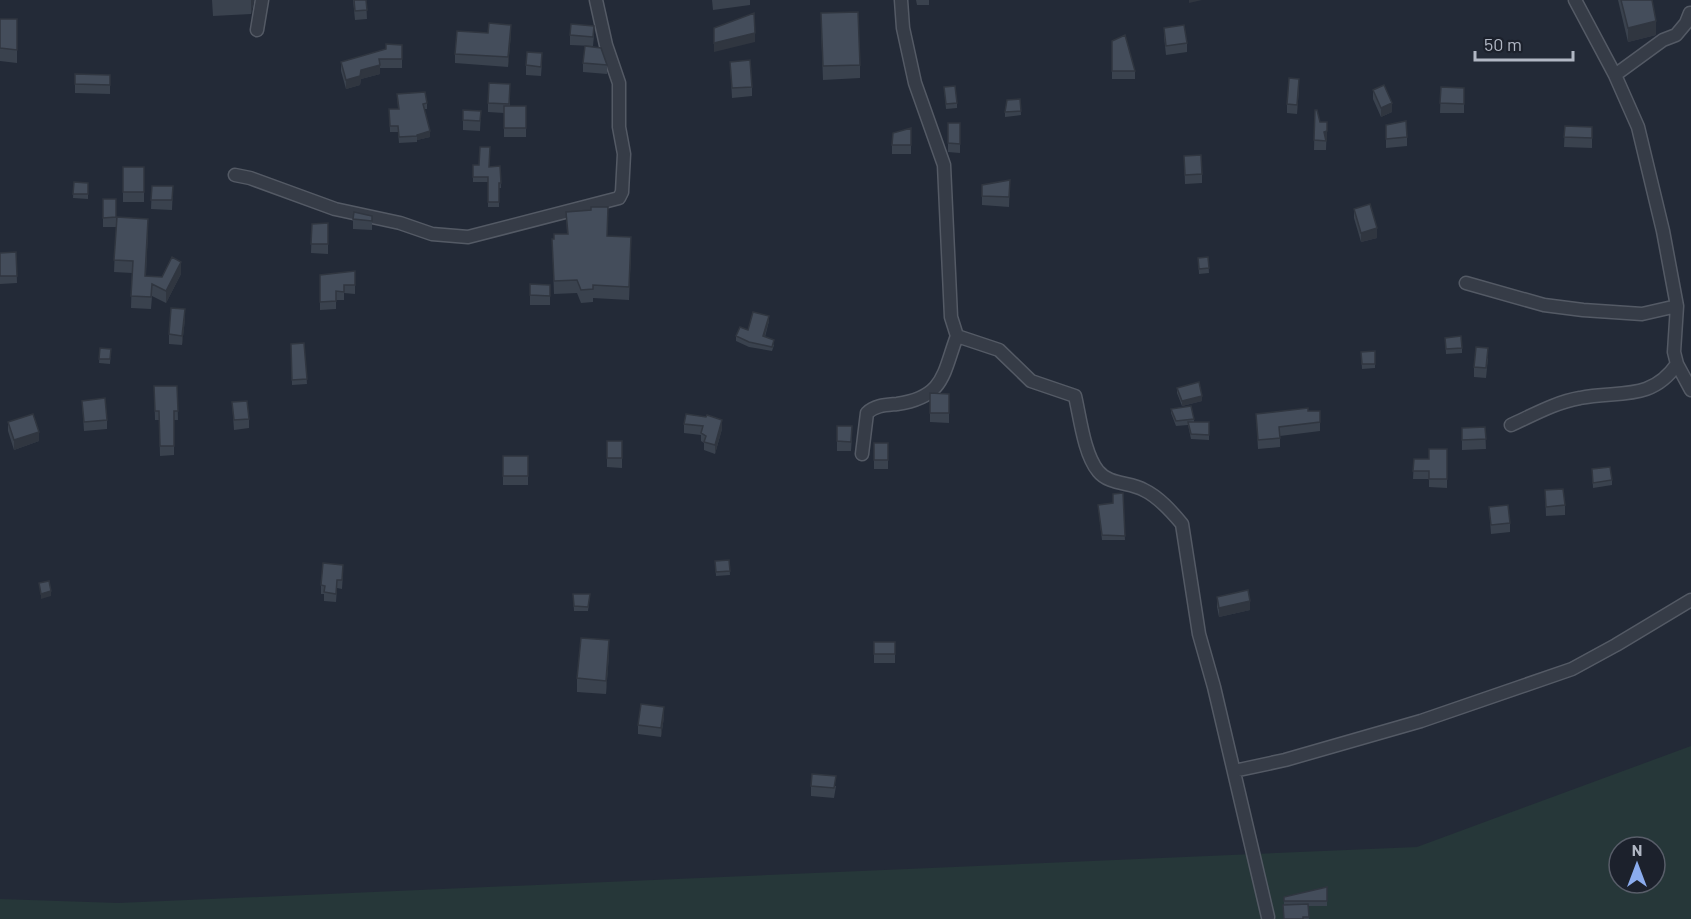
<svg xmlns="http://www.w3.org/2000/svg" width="1691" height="919" font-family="Barlow,sans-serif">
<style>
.green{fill:#263739;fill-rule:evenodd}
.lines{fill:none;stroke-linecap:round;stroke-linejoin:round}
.street-casing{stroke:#545a65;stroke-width:15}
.street{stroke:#363c47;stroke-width:12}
.wall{fill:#3a424e}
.shaded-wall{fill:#303640}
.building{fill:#444d5b;stroke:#303640;stroke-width:1.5}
</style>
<rect width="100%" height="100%" fill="#232a37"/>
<path class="green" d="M1691 746V919H0V899L118 903 1417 847ZM1619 847H1655V883H1619Z"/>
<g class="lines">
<defs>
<path id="street" d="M901 0 903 28 915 83 944 165 951 317 957 336 999 350 1031 381 1075 396C1080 417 1084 454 1098 471 1109 485 1130 482 1144 490 1159 497 1172 512 1182 524L1199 634 1214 687 1268 917
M1575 0 1615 75 1638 127 1663 231 1677 306 1674 352 1677 364 1691 390
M257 30 262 0
M1615 75 1663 40 1676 35 1686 23 1690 13
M235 175 250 178 335 209 400 223 432 234 468 237 619 198 622 192 624 154 619 127V83L606 45 596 0
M1466 283 1544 305 1583 310 1642 314 1677 306
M1511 425C1533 415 1556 402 1580 398 1618 390 1651 402 1677 364
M862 454 867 413C875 405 887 405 897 404 945 397 943 373 957 336
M1234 771 1285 760 1421 721 1572 669 1616 645 1691 600"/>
</defs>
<use href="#street" class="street-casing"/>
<use href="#street" class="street"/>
</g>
<path class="wall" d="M212 0H254L251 14 213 16Z
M353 0H366L367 19 355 20Z
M712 0H750V5L713 10Z
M916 0H929V5H917Z
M1618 0H1652L1656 35 1628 42Z
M0 19H17V63L0 61Z
M821 27 860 65V78L823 80Z
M1164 28 1187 43V52L1166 55 1164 37Z
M488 33 511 34 508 67 455 63V54Z
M570 35H594L593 46 570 45Z
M1112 41 1135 71V79H1112Z
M402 45V68H380V74L361 79 360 85 346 89 341 71V62Z
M542 62 541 76 526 75V65Z
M730 62 752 87V96L732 98Z
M583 63 607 65V74L583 72Z
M75 74 110 75V94L75 93Z
M510 84V106H526V137H504V113L488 112V103Z
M944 87 957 103V108L946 109Z
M1441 87 1464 88V113H1440Z
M1299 88 1297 114 1287 113V104Z
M1373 90 1392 112 1381 117 1373 99Z
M397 94 427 103V109H424L430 137 417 140V142L399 143 398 132H390L389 109H398Z
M1020 99 1021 115 1005 117V112Z
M463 110 481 111 480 131 463 130Z
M1315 110 1320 122H1327L1326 150H1314Z
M948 123H960V153L948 152Z
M1386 125 1407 137V146L1386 148Z
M1565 126 1592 127V148L1564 147Z
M911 128V154H892V145Z
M1184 156 1202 174V183L1185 184Z
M473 165 489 167 500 166 501 188H499V207H488V182H473Z
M123 167H144V202H123Z
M1010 180 1009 207 982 205V185Z
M74 182 88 183V199L73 198Z
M152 186H173L172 210 151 209Z
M103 199H116V223L148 231 146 276 162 277 181 274 166 303 152 296 151 309 131 308 132 273 114 272 116 227H103Z
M1354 209 1377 238 1361 242 1354 218Z
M566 212 631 250 629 300 593 298V302L581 303 577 293 554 294 552 239H554L567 234Z
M372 216V230L353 229V219Z
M328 223V254L311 253 312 224Z
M16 252 17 283 0 284V253Z
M1208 257 1209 273 1199 274 1198 258Z
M355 271V294L344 293V300H336V309L320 310V275Z
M530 284 550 285V305H530Z
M185 319 182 345 169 344V334Z
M769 321 765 337 774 345 772 351 749 347 736 341V336L748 330Z
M1445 338 1462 348V353L1446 354Z
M304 343 307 384 292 385 291 344Z
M100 348 111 349 110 364 99 363Z
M1375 351V368L1362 369 1361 352Z
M1488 358 1486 378 1474 377V367Z
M154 386H177L178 420H174V455L160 456 159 420H155Z
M1177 388 1202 401 1182 406 1177 393Z
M930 393 949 394V423L930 422Z
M82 401 107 420V429L84 431Z
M232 402 249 419V428L234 430Z
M1171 409 1194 419V422H1209V440L1191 439 1188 425 1176 426 1171 413Z
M1308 411H1320V431L1280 436V447L1258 449 1256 414Z
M706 417 722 429 715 454 704 450V443L701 441V435L684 433V424Z
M8 422 39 441 14 450 8 431Z
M1485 427 1486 449 1462 450V428Z
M852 436 851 451H837V441Z
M607 441H622V468L607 467Z
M874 443H888V469H874Z
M1447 449V488L1429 487V479H1413L1414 459H1429Z
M503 456H528V485H503Z
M1592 469 1612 480V485L1593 488Z
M1545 490 1565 505V515L1546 516Z
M1123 493 1125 540H1102L1098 505 1113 503Z
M1489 507 1510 523V532L1491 534Z
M729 560 730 575 716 576 715 561Z
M343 573 342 589 337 588 336 602 324 601V594H321V585Z
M573 594H590L588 611H574Z
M1217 597 1250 610 1219 617 1217 607Z
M874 642H895V663H874Z
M609 654 606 694 577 692V678Z
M664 717 661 737 638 734V725Z
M811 786H836L834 798 811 796Z
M1327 887V906H1308L1309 919H1284V897Z"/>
<path class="shaded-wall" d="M251 0H254L251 14Z
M1189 0H1202L1189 3Z
M1656 21V35L1628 42V28Z
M511 25V34L508 67V57Z
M755 33V42L714 52V43Z
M380 65V74L361 79 360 85 346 89V80L361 70Z
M1299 79V88L1297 114V105Z
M1392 103V112L1381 117V108Z
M430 131V137L417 140V135Z
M1327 131V140L1326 141 1324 132Z
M148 219V231L145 288V276Z
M1377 228V238L1361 242V233Z
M631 237V250L629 300V287Z
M181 262V274L166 303V291Z
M185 309V319L182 345V336Z
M769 316V321L763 341V336Z
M1202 396V401L1182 406V401Z
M722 420V429L715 454V445Z
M39 432V441L14 450V440Z
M51 591V596L41 599V594Z
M1250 601V610L1219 617V608Z
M609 640V654L606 694V681Z
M664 707V717L661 737V728Z"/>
<path class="building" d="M354 0H366L367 10 355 11Z
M1621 0H1652L1656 21 1628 28Z
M858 12 860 65 823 66 821 13Z
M754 13 755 33 714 43V28Z
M0 19H17V50L0 48Z
M489 23 511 25 508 57 455 54 457 31 488 33Z
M571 24 594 26 593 37 570 35Z
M1184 25 1187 43 1166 46 1164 28Z
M1125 35 1135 71H1112V41Z
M386 44 402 45V59H379L380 65 361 70 360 76 346 80 341 62 386 49Z
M585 46 601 48 607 65 583 63Z
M527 52 542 53 541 67 526 65Z
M750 60 752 87 732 88 730 62Z
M75 74 110 75V85L75 84Z
M1289 78 1299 79 1297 105 1287 104Z
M489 83 510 84 509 104 488 103Z
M1384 85 1392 103 1381 108 1373 90Z
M955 86 957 103 946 104 944 87Z
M1441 87 1464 88V104L1440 103Z
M425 92 427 103 423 104 430 131 417 135V136L399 137 398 126H390L389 109H399L397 94Z
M1020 99 1021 111 1005 112 1007 100Z
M504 106H526V128H504Z
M463 110 481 111 480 121 463 120Z
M1315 110H1317L1320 122H1327V131L1324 132 1326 141 1314 140Z
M1406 121 1407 137 1386 139V125Z
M948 123H960V144L948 143Z
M1565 126 1592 127V138L1564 137Z
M911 128V145H892L893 133Z
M480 147H490L489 167 500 166 501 183H499V202H488V177H473V165H479Z
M1201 155 1202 174 1185 175 1184 156Z
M123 167H144V192H123Z
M1010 180 1009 197 982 196V185Z
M74 182 88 183V194H73Z
M152 186H173L172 200H151Z
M103 199H116V217L103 218Z
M1370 204 1377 228 1361 233 1354 209Z
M591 207H608L607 236 631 237 629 287 593 285V289L581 290 577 280 554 281 552 239H554V234H568L566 212 591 210Z
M354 212 372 216V221L353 219Z
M117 217 148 219 145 276 162 277 172 257 181 262 166 291 152 284 151 297 131 296 133 261 114 260Z
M328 223V244H311L312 224Z
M16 252 17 276H0V253Z
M1208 257 1209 268 1199 269 1198 258Z
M355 271V285H344V292L336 291V301L320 302V275Z
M530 284 550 285V296L530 295Z
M171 308 185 309 182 336 169 334Z
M753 312 769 316 763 336 774 340 772 347 749 342 736 336 740 327 748 330Z
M1461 336 1462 348 1446 349 1445 338Z
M304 343 307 379 292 380 291 344Z
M1476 347 1488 348 1486 368 1474 367Z
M100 348 111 349 110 359H99Z
M1375 351V364H1362L1361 352Z
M1199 382 1202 396 1182 401 1177 388Z
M154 386H177L178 411H174V446H160L159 411H155Z
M930 393 949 394V413H930Z
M105 398 107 420 84 422 82 401Z
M247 401 249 419 234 420 232 402Z
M1191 406 1194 419 1176 421 1171 409Z
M1308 408V411H1320V422L1279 427 1280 438 1258 440 1256 414Z
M33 414 39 432 14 440 8 422Z
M686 414 706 417 707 415 722 420 715 445 704 442 706 436 701 433 703 426 684 424Z
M1188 422H1209V435L1191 434Z
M837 426H852L851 442 837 441Z
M1485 427 1486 439 1462 440V428Z
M607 441H622V458H607Z
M874 443H888V460H874Z
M1429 449H1447V479H1429V471H1413L1414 459H1429Z
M503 456H528V476H503Z
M1610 467 1612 480 1593 483 1592 469Z
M1563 489 1565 505 1546 507 1545 490Z
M1123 493 1125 536 1102 535 1098 505 1113 503V494Z
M1508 505 1510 523 1491 525 1489 507Z
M729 560 730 571 716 572 715 561Z
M323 563 343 565 342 580H337L336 594 324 592 325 586 321 585Z
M49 581 51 591 41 594 39 583Z
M1248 590 1250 601 1219 608 1217 597Z
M573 594H590L588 607 574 606Z
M581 638 609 640 606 681 577 678Z
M874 642H895V654H874Z
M641 704 664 707 661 728 638 725Z
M812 774 836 776 834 788 811 786Z
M1327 887V901H1284V897Z
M1308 904 1309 917H1303V919H1284L1283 905Z"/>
<g transform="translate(1637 865)"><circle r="28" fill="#1c212c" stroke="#585d69" stroke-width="1.5"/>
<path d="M0-4.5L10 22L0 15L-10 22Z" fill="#8bacee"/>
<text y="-9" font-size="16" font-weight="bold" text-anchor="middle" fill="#b1b7c4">N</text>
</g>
<path d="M1475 51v9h98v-9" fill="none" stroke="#b1b7c4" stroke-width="3"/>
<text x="1484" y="51" font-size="18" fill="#b1b7c4" stroke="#1c212c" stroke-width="4.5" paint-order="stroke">50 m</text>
</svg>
